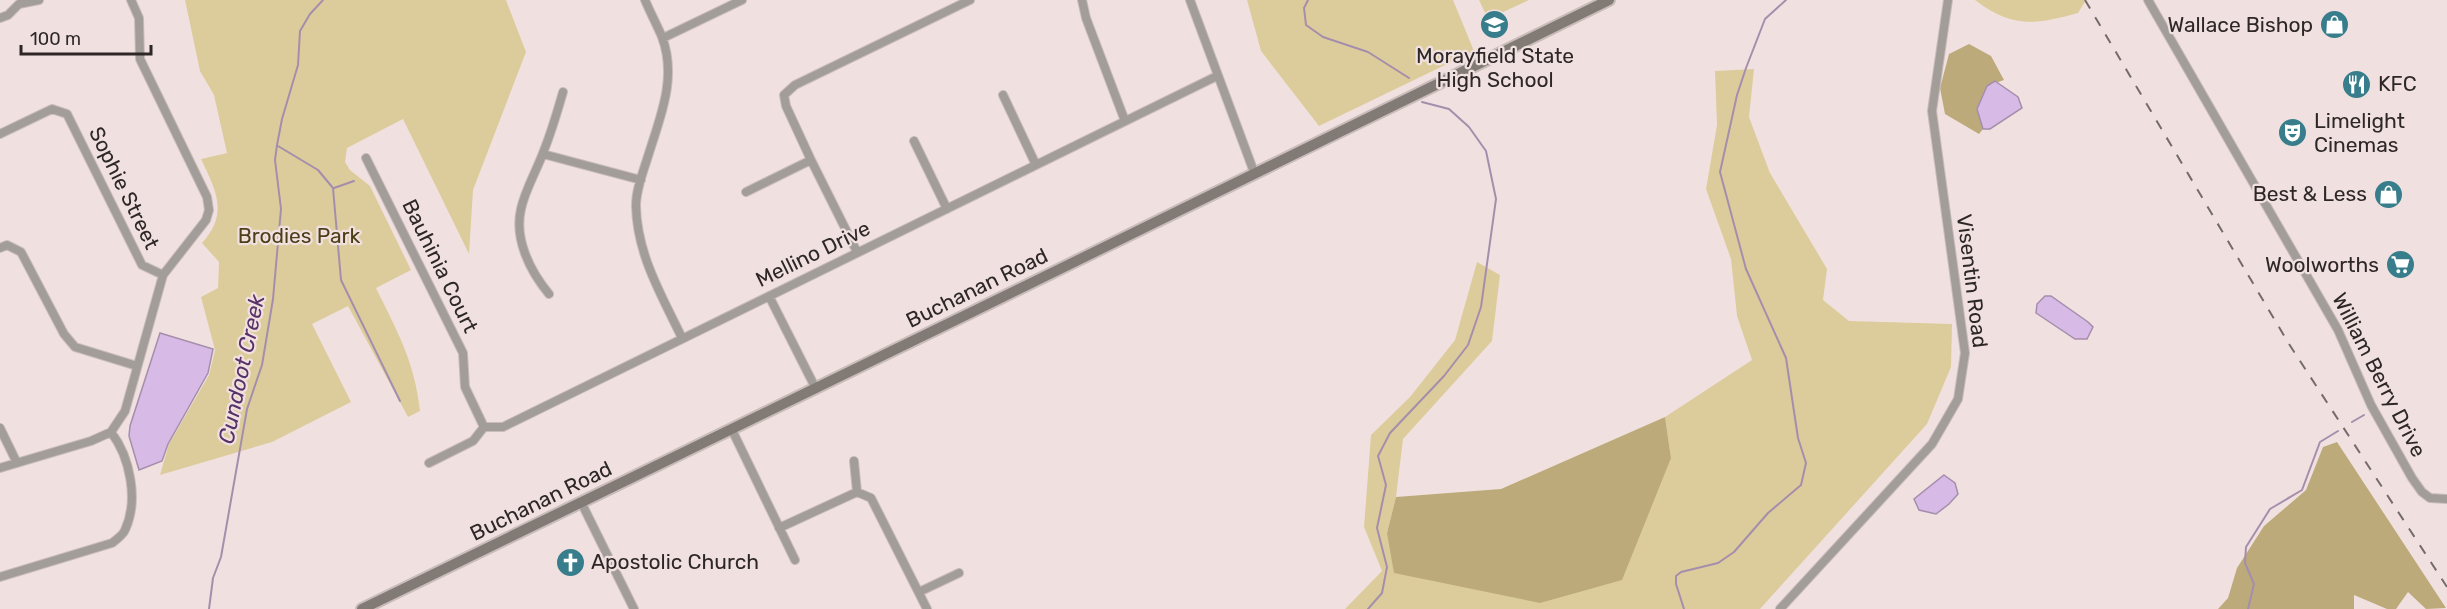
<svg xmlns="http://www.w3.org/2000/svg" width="2447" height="609" font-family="Rubik,sans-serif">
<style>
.green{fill:#ddcc9b}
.forest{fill:#bcaa7a}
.water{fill:#d8bae6;stroke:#a58eac;stroke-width:1.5}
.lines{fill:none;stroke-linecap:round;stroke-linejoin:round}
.stream{stroke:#a58eac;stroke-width:2}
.minor-casing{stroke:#c9bcbb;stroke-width:10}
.secondary-casing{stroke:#c9bcbb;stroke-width:14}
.minor{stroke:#a29d99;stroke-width:8}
.secondary{stroke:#817a75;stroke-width:10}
.rail{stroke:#746b6a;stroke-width:2;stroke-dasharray:10 10;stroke-linecap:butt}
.labels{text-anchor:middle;stroke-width:4.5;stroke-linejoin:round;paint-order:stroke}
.poi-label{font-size:21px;fill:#2d2726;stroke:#f0e1e0;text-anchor:end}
.street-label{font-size:21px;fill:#2d2726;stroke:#f0e1e0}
.park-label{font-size:21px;fill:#4c3f18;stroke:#f0e1e0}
.water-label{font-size:22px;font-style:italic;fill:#573167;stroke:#f0e1e0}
</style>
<rect width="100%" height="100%" fill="#f0e1e0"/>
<path class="green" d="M185 0H506L526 52 473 190 469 254 403 119 347 148 345 162 350 170 370 186 411 270 376 288C397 331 415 362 420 411L408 417 348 306 312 324 351 402 272 442 160 475 169 444 209 375 215 350 201 297 218 288 219 262 202 243C229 213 216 191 201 159L227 153 214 95 200 71Z
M1247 0H1453L1474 51 1319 126 1261 51Z
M1479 0H1529L1488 19Z
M1975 0H2086L2078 13C2035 25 2011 28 1975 0Z
M1754 69 1749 117 1770 173 1827 269 1823 300 1849 321 1952 324 1951 367 1927 424 1760 609H1345L1382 571 1364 527 1371 435 1410 397 1455 340 1477 262 1500 275 1492 341 1403 439 1396 497 1387 533 1671 458 1665 417 1752 360 1737 316 1731 259 1706 189 1717 125 1715 71Z"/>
<path class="forest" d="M1969 44 1991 56 2004 80 1987 86 1977 109 1983 129 1979 134 1945 114 1940 88 1949 54Z
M1665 417 1671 458 1622 580 1540 603 1394 573 1387 533 1396 497 1501 489Z
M2337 442 2446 608 2426 609 2408 592 2396 609H2387L2354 595V609H2218L2228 598 2237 568 2264 526 2306 490 2323 447Z"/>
<path class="water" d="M1995 81 2018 97 2022 108 1990 129H1983L1977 109 1987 86Z
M2045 296H2051L2088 322 2093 327 2087 339H2075L2036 313 2037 304Z
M160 333 213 349 208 373 168 444 162 461 139 470 129 436 130 426Z
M1944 475 1955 483 1958 494 1949 504 1936 514 1919 510 1914 499Z"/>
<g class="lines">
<path class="stream" d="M1308 0 1304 8 1306 25 1323 37 1368 52 1409 78
M278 146 318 170 333 188 341 280 400 401
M334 188 354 181
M2352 422 2364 415
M209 609 213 578 221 557 247 409 262 365 273 299 281 209 275 160 277 145 282 119 298 65 300 31 310 14 323 0
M1368 609 1382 593 1387 567 1377 528 1386 485 1378 456 1390 433 1444 376 1468 345 1481 307 1496 199 1486 151 1469 127 1449 109 1422 102
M1684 609 1676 584V576L1681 572 1718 563 1734 552 1768 513 1801 485 1806 463 1798 438 1786 358 1746 269 1720 172 1737 95 1746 68 1765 19 1786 0
M2248 609 2254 584 2245 563 2246 547 2270 509 2302 490 2320 442 2338 431"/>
<defs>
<path id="minor" d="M645 0C650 12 657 25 662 37 677 77 661 115 649 153 644 170 636 188 636 206 637 255 662 296 682 338
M1082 0 1086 18 1125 121
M1190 0 1254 172
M2148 0 2338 330 2371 405 2412 478 2422 492 2430 498 2447 499
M0 18 8 15 19 4 39 0
M663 38 742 0
M1003 95 1036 165
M0 134 52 109 67 114 142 265 163 275
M914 141 947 209
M543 154 641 180
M366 158 463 353 465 387 484 427
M746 192 811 160
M0 248 7 245 21 252 64 334 75 347 137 366
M857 252 811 160 786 106 784 95 795 85 970 0
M549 294C530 271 514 239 521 209 525 190 536 172 543 153 551 133 557 113 563 92
M769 296 816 389
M0 428 17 463
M732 430 795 560
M854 461 857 492
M429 463 473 441 484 427H503L1217 76
M0 468 91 441 111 432 125 411 163 275 206 220 209 210 207 197 140 59 139 18 131 0
M582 504 634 609
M779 528 857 492 871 498 927 609
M0 577 112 543C116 540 123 535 125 530 139 500 130 457 111 432
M919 592 959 573
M1780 609 1932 444 1958 399 1965 353 1932 111 1948 0"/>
<path id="secondary" d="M362 609C779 409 1193 202 1609 0"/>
</defs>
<use href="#minor" class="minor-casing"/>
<use href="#secondary" class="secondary-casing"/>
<use href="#minor" class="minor"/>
<use href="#secondary" class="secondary"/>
<path class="rail" d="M2085 0 2289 344 2447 587"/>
</g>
<defs>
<symbol id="school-disc" viewBox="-11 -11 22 22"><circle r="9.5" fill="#387d8b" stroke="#f0e1e0"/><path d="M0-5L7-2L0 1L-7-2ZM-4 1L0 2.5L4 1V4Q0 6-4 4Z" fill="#fff"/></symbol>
<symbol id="shop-disc" viewBox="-11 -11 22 22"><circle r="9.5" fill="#387d8b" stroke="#f0e1e0"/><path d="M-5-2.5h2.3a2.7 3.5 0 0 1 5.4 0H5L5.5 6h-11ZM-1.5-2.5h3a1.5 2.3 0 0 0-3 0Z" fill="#fff"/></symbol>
<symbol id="restaurant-disc" viewBox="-11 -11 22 22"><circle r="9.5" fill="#387d8b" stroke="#f0e1e0"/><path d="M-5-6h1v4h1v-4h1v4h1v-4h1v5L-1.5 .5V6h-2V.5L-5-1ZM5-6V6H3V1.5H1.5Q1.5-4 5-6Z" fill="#fff"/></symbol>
<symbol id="theatre-disc" viewBox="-11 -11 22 22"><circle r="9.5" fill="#387d8b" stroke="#f0e1e0"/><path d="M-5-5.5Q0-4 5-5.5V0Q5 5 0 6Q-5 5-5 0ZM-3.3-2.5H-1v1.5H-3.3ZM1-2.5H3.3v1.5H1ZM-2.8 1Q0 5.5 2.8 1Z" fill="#fff"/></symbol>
<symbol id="supermarket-disc" viewBox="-11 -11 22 22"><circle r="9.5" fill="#387d8b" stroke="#f0e1e0"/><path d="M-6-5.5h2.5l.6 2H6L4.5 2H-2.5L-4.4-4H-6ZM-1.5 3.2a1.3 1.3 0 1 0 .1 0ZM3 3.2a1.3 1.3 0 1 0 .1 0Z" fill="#fff"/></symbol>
<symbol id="church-disc" viewBox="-11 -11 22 22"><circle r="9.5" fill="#387d8b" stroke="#f0e1e0"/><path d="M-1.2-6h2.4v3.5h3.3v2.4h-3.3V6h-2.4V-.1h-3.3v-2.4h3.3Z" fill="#fff"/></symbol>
</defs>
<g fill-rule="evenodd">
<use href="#school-disc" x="1478" y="8" width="33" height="33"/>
<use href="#shop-disc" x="2318" y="8" width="33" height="33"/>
<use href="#restaurant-disc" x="2340" y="68" width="33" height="33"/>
<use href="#theatre-disc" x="2276" y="116" width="33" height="33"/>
<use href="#shop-disc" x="2372" y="178" width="33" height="33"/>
<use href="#supermarket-disc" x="2384" y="248" width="33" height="33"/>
<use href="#church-disc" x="554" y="546" width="33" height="33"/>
</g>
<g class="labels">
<g class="poi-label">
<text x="2313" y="32">Wallace Bishop</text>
<text x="1495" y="63" text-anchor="middle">Morayfield State<tspan x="1495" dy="24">High School</tspan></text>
<text x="2378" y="91" text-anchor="start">KFC</text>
<text x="2314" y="128" text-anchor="start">Limelight<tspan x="2314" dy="24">Cinemas</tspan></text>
<text x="2367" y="201">Best &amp; Less</text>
<text x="2379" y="272">Woolworths</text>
<text x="591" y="569" text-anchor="start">Apostolic Church</text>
</g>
<g class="street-label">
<text transform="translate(124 188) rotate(64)" y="7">Sophie Street</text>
<text transform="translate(813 254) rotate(-26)" y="7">Mellino Drive</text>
<text transform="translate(440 266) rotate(64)" y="7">Bauhinia Court</text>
<text transform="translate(1972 281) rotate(83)" y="7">Visentin Road</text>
<text transform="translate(977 288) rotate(-26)" y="7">Buchanan Road</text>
<text transform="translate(2379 375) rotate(63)" y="7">William Berry Drive</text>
<text transform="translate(541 501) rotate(-26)" y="7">Buchanan Road</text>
</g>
<g class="park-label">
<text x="299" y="243">Brodies Park</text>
</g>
<g class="water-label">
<text transform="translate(241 369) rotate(-78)" y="8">Cundoot Creek</text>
</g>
</g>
<path d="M21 45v9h130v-9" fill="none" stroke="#2d2726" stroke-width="3"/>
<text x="30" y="45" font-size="18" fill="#2d2726" stroke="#f0e1e0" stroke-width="4.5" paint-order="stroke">100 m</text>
</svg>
